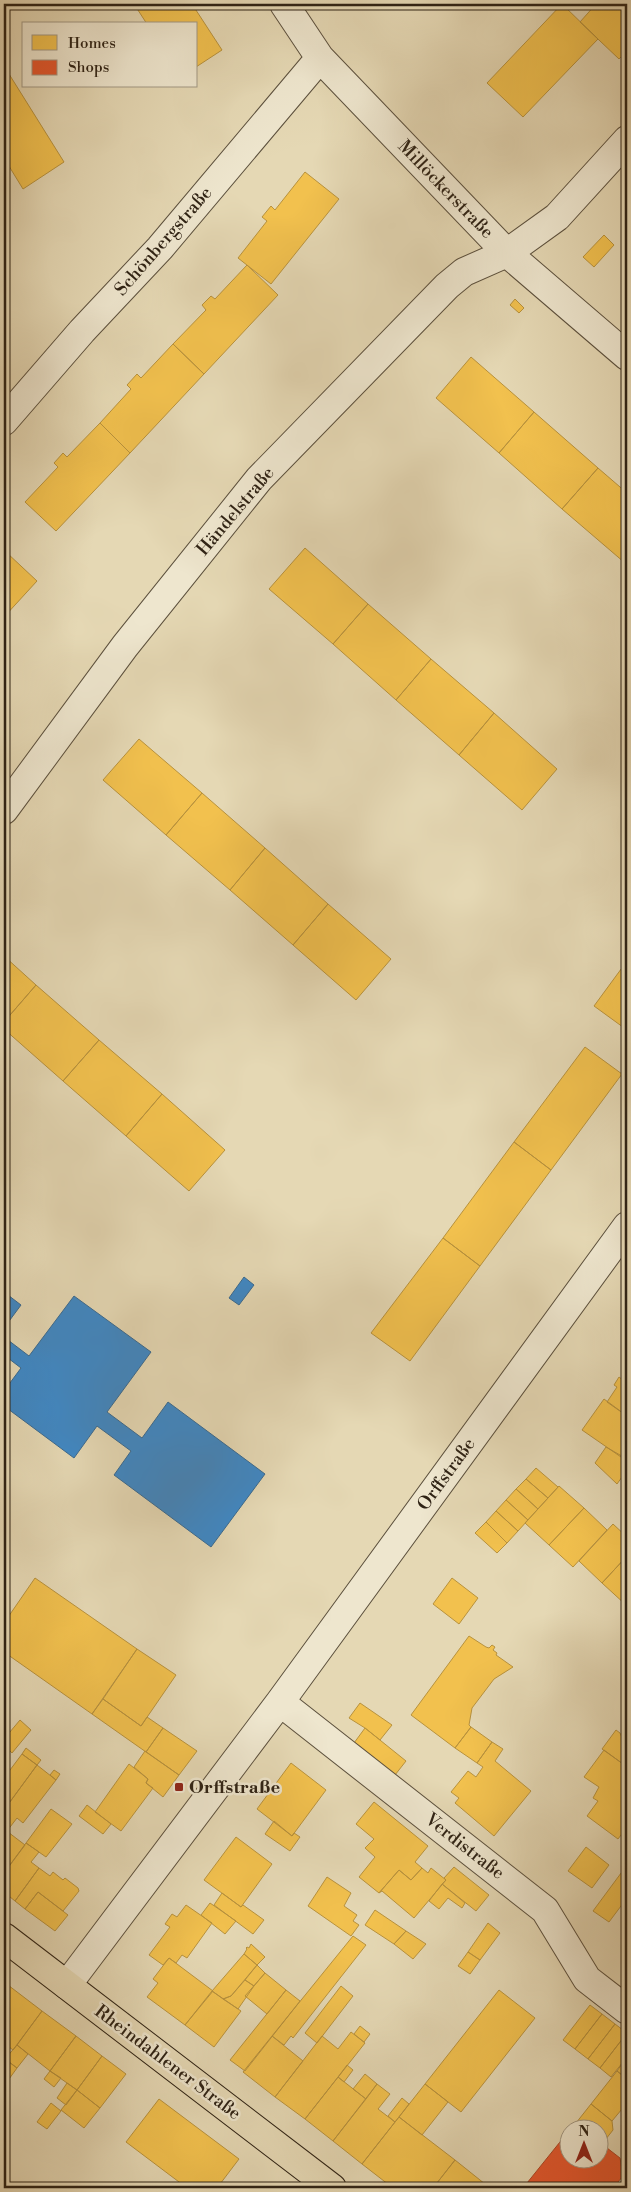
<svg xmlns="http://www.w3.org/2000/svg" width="631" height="2192" font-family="'Libre Bodoni',serif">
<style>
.homes{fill:#f2c14e;stroke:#b8923d}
.shops{fill:#e4572e;stroke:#ae4726}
.schools{fill:#3f88c5;stroke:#3a6a90}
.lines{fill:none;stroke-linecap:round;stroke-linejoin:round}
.minor-casing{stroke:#5c503d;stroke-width:30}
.major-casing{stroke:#2f2315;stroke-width:30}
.minor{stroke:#eee6ce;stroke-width:28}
.major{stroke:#e5d8b4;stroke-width:28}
.poi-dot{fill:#8f2418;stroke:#eee6ce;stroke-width:2}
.labels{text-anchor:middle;stroke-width:5;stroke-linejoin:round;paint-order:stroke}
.street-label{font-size:18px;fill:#2f2315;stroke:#eee6ce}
.poi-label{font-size:18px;font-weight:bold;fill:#2f2315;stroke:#eee6ce;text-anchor:start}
</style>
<rect width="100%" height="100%" fill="#e5d8b4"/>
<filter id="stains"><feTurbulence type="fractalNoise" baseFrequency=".004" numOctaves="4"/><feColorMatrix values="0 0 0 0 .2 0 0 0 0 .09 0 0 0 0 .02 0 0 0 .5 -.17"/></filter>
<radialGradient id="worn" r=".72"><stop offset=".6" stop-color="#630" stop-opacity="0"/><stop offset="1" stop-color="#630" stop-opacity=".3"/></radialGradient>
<path class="homes" d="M134 4H192L222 50 196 67V24H147Z
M562 4 598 39 523 117 487 83Z
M596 4H627V51L619 59 580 22Z
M9 74 64 162 23 189 4 158V77Z
M305 172 339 199 271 284 238 258 267 221 262 217 271 206 275 210Z
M604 235 614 245 594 267 583 257Z
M247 265 278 295 204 374 173 344 206 310 202 305 211 296 215 299Z
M515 299 524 308 519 313 510 305Z
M173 344 204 374 130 453 100 423 131 389 127 385 137 374 141 378Z
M471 357 534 412 499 453 436 398Z
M534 412 598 468 562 509 499 453Z
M100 423 130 453 56 531 25 502 58 467 54 463 63 453 67 457Z
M598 468 627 493V561L625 563 562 509Z
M305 548 368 604 333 644 269 589Z
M6 552 37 581 4 617V554Z
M368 604 431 659 396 700 333 644Z
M431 659 494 713 459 755 396 700Z
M494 713 557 769 522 810 459 755Z
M139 739 202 793 166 835 103 780Z
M202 793 265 848 230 890 166 835Z
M265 848 328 904 293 945 230 890Z
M328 904 391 959 356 1000 293 945Z
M4 956 36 985 4 1022Z
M627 961V1030L594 1006Z
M36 985 99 1040 63 1081 4 1029V1022Z
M99 1040 162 1094 126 1136 63 1081Z
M585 1047 622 1074 551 1170 514 1142Z
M162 1094 225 1150 189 1191 126 1136Z
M514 1142 551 1170 480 1266 443 1238Z
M443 1238 480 1266 410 1361 371 1333Z
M619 1377 627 1383V1416L607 1402 617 1387 614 1385Z
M604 1399 627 1416V1448L621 1457 582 1430Z
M606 1447 627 1459V1470L617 1484 595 1463Z
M536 1468 558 1487 548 1498 526 1479Z
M526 1479 548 1498 538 1509 516 1489Z
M559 1486 584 1508 549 1545 525 1523Z
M516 1489 538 1509 528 1520 506 1500Z
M506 1500 528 1520 518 1531 496 1511Z
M584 1508 607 1530 573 1567 549 1545Z
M496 1511 518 1531 507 1543 486 1522Z
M486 1522 507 1543 497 1553 475 1533Z
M613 1524 627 1537V1556L602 1583 579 1561Z
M627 1556V1604L626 1605 602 1583Z
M35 1578 137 1649 92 1714 4 1652V1623Z
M452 1578 478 1598 459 1624 433 1604Z
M469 1636 486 1647 489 1648 492 1645 495 1647 493 1650 497 1653 496 1655 513 1667 494 1679 472 1708 469 1725 471 1727 455 1748 411 1715Z
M137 1649 176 1675 141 1726 103 1699Z
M103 1699 141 1726 147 1717 163 1728 146 1752 92 1714Z
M360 1703 392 1725 380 1740 365 1728 349 1718Z
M20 1720 31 1730 12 1753 4 1745V1739Z
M471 1727 492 1742 477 1763 455 1748Z
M163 1728 197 1751 179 1775 146 1752Z
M365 1728 406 1761 395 1775 354 1743Z
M616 1730 620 1733 627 1749 626 1766 602 1749Z
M492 1742 503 1749 495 1761 531 1791 494 1836 455 1803 459 1798 451 1792 468 1771 476 1777 483 1767 477 1763Z
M26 1748 41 1760 37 1765 22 1754Z
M604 1750 627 1767V1827L618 1839 587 1816 598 1801 593 1798 599 1787 584 1777Z
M145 1751 179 1775 163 1797 146 1783 148 1779 134 1767Z
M22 1754 37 1765 4 1810V1778Z
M291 1763 326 1790 292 1836 257 1809Z
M129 1764 148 1779 146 1783 153 1788 121 1831 95 1812Z
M37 1765 56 1780 23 1823 17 1818 7 1831 4 1829V1810Z
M54 1770 60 1774 56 1780 50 1775Z
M374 1802 428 1846 415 1862 422 1868 411 1880 399 1870 379 1893 359 1877 375 1857 365 1848 374 1839 356 1824Z
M87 1805 111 1824 103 1834 79 1816Z
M51 1809 72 1824 46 1857 26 1843Z
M274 1821 292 1836 294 1833 300 1837 290 1851 265 1834Z
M4 1829 25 1845 4 1873Z
M236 1837 272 1864 241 1907 204 1880Z
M26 1843 39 1852 31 1862 39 1868 15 1901 4 1892V1873Z
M586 1847 609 1865 592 1888 568 1871Z
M627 1865V1898L609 1922 593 1911Z
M454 1867 489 1895 476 1911 442 1884 446 1880 444 1878Z
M39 1868 50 1876 53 1872 63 1880 65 1878 78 1888 79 1891 63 1911 38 1892 25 1909 15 1901Z
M422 1868 428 1873 431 1868 446 1880 414 1918 382 1891 379 1893 399 1870 411 1880Z
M327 1877 351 1893 344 1906 357 1915 353 1921 359 1925 351 1936 308 1906Z
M442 1884 465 1903 462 1908 448 1898 439 1909 429 1901Z
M38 1892 68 1915 55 1931 25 1909Z
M222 1893 241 1907 243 1905 264 1920 253 1934 214 1905Z
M210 1903 236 1921 225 1934 201 1915Z
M186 1905 212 1923 187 1958 182 1955 176 1963 169 1958 163 1965 149 1955 170 1927 165 1924 172 1914 177 1917Z
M375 1910 406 1931 394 1944 365 1925Z
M488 1923 500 1933 480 1960 468 1952Z
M406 1931 426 1944 413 1959 394 1944Z
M353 1936 366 1945 293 2038 291 2036 284 2045 272 2036Z
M251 1944 265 1957 257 1965 244 1954 247 1949 246 1948 247 1947 249 1948Z
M468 1952 480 1960 470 1974 458 1966Z
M244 1954 257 1965 231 1996 223 1999 212 1991Z
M169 1958 213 1991 185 2025 147 1997 158 1983 153 1979Z
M257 1965 265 1973 254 1986 245 1980Z
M265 1973 286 1990 267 2014 245 1996Z
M245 1980 254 1986 238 2009 223 1999 231 1996Z
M4 1982 42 2011 13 2050 4 2043Z
M341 1986 353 1996 317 2043 305 2033Z
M286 1990 300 2001 245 2071 230 2060Z
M499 1990 535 2018 461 2112 425 2084Z
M212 1991 241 2011 214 2047 185 2025Z
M590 2005 602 2014 575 2049 563 2040Z
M42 2011 76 2036 50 2071 17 2045Z
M602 2014 615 2024 588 2059 575 2049Z
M615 2024 627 2033 600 2068 588 2059Z
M360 2026 370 2034 364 2042 354 2034Z
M351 2032 365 2043 305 2119 275 2097 322 2036 338 2049Z
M627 2033V2057L611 2077 600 2068Z
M76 2036 102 2056 77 2090 50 2071Z
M272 2036 303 2061 275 2097 243 2072Z
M17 2045 28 2054 17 2068 5 2059Z
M102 2056 126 2074 100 2108 77 2090Z
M627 2057V2079L617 2071Z
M5 2059 17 2068 4 2086V2061Z
M347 2065 353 2070 344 2082 338 2077Z
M50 2071 61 2078 54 2087 44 2079Z
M617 2071 627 2079V2103L612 2121 591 2104Z
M365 2074 377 2084 366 2099 353 2089Z
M338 2077 366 2099 333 2141 305 2119Z
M67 2083 77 2090 66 2105 57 2098Z
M377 2084 390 2094 378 2109 395 2122 362 2164 333 2141Z
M425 2084 448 2102 422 2135 399 2117Z
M77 2090 100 2108 84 2128 61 2110Z
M402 2098 409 2104 395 2122 388 2116Z
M159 2099 239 2159 217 2188H187L126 2142Z
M51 2103 61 2111 47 2129 37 2122Z
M591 2104 612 2121 613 2130 602 2144 598 2141V2130H584L576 2123Z
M399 2117 455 2160 433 2188H393L362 2164Z
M455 2160 490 2188H433Z"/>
<path class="shops" d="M576 2123 584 2130H571Z
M568 2132V2160H598V2141L620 2158 623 2176 613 2188H523Z"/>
<path class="schools" d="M244 1277 254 1285 239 1305 229 1298Z
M4 1292 21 1305 4 1328Z
M74 1296 151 1352 107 1412 142 1438 168 1402 265 1474 211 1547 114 1475 131 1451 97 1426 74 1458 4 1406V1391L21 1368 4 1355V1337L29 1356Z"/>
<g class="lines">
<defs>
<path id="minor" d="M284 4 320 58 507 253 627 356
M4 421 82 331 160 248 320 58
M4 810 125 646 259 479 447 286 464 272 507 253 557 217 627 140
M280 1702 545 1910 587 1979 627 2010
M67 1985 280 1702 627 1226"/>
<path id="major" d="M4 1937 332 2188"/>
</defs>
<use href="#minor" class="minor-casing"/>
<use href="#major" class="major-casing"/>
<use href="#minor" class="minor"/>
<use href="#major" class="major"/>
</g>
<rect class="poi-dot" x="174" y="1782" width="10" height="10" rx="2.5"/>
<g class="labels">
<g class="street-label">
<text transform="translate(446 189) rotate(46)" y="6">Millöckerstraße</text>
<text transform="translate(163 241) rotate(-49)" y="6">Schönbergstraße</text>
<text transform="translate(235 511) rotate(-50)" y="6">Händelstraße</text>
<text transform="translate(446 1474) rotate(-54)" y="6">Orffstraße</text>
<text transform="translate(465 1846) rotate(38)" y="6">Verdistraße</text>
<text transform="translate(168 2062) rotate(37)" y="6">Rheindahlener Straße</text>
</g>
<g class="poi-label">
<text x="189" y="1793">Orffstraße</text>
</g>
</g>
<rect width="631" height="2192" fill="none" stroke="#e5d8b4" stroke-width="20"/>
<rect x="5" y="5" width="621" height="2182" fill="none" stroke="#2f2315" stroke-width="2.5"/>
<rect x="10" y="10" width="611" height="2172" fill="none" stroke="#2f2315"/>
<rect x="22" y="22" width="175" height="65" fill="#eee6ce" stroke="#a29884"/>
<rect x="32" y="35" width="25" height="15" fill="#f2c14e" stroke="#a29884"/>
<text x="68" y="48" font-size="15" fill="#2f2315">Homes</text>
<rect x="32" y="60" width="25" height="15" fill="#e4572e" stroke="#a29884"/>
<text x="68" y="72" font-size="15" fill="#2f2315">Shops</text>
<g transform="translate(584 2144)"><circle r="24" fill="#eee6ce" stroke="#a29884"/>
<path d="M0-4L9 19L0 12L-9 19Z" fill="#8f2418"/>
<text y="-8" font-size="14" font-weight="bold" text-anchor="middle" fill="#2f2315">N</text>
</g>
<rect width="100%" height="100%" filter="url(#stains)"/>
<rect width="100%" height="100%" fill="url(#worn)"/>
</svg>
